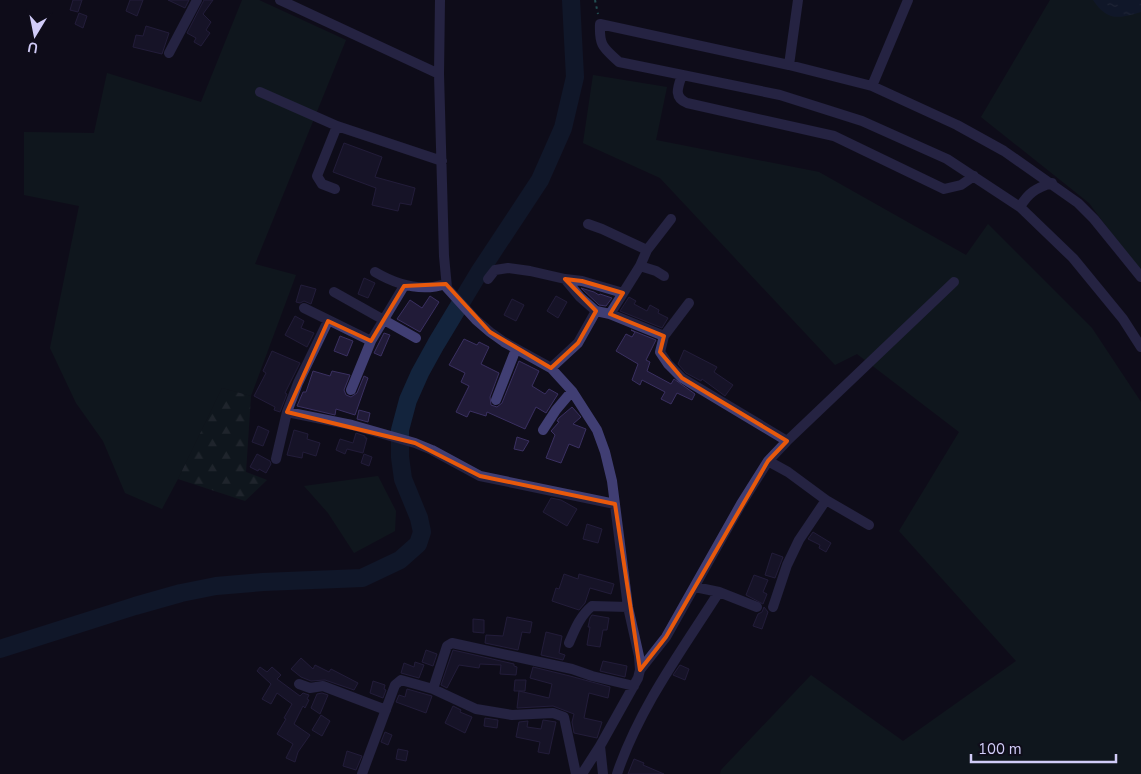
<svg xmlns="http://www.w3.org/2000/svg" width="1141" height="774" font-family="'Nunito Sans',sans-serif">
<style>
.grass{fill:#112322}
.forest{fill:url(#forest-firs)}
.water{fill:url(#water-ripples)}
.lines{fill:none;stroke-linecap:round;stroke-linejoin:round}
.river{stroke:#13243d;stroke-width:18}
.building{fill:#211b38;stroke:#3a3061}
.path{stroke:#3b9e98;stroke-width:2;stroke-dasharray:2.5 4;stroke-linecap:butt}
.minor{stroke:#403e73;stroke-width:10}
.marked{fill:none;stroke:#e8590c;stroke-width:4;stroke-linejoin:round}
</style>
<defs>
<pattern id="forest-firs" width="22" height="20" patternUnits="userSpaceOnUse" patternTransform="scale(1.25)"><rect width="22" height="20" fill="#112322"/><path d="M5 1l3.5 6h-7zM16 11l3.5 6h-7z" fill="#334243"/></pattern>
<pattern id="water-ripples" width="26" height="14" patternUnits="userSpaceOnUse" patternTransform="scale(1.25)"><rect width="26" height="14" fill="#13243d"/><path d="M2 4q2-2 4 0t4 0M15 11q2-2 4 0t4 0" fill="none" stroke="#34435a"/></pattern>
</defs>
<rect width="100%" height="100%" fill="#0f0d1a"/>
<path class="grass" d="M242 0H259L346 40 255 264 296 275 251 396 222 388 178 479 162 509 125 493 103 441 76 403 50 348 79 206 24 195V132L94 133 107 73 201 102Z
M1050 0H1141V273L1089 203 981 117Z
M593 75 667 87 656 140 819 172 966 255 988 224 1092 328 1141 402V774H720L721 770 811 675 903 741 1016 661 899 531 959 432 857 354 835 365 660 178 583 143Z
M378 476 396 511 395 531 354 553 328 513 304 486Z"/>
<path class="forest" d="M222 388 251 396 246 472 267 480 245 501 178 479Z"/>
<path class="water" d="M1093 0H1141V12C1118 19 1107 21 1093 0Z"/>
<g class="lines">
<path class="river" d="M0 649 135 606 181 593 216 586 263 582 362 578 400 560 418 544 422 532 419 518 403 479 400 457V430L408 400 420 373 436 344 480 271 540 180 563 128 575 77 571 0"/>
</g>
<path class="building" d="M73 0H82L78 12 70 10Z
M130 0H143L137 16 126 11Z
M168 0H189L185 8Z
M204 0H213L203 14 211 22 206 30 210 33 201 46 194 42 196 38 187 33Z
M79 13 87 16 83 28 75 24Z
M146 26 169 33 162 54 133 47 136 35 143 36Z
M344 143 382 157 375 177 415 188 411 205 400 203 398 211 372 205 376 188 333 172Z
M364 278 375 283 368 298 358 294Z
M301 285 316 289 311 304 304 301 300 303 296 302Z
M581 288 594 292 599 295 600 294 612 298 606 306 599 305Z
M430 296 439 302 420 332 397 319 410 300 422 308Z
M556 296 567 302 558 318 547 311Z
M629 297 636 301 634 304 647 311 650 305 659 310 658 313 668 318 662 328 620 311Z
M512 299 524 305 516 321 504 315Z
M295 316 304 321 301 328 314 333 307 347 285 335Z
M631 330 656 340 646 360 650 362 647 371 671 384 674 379 695 394 692 400 677 393 671 404 661 399 665 392 642 380 640 385 632 380 638 364 616 351 626 334 632 337 635 332Z
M384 333 390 335 381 356 374 353Z
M340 336 353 341 347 356 334 351Z
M464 339 477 345 479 342 489 347 481 364 499 373 490 397 491 405 497 407 502 403 519 361 539 371 532 386 545 394 549 389 558 394 546 413 536 407 525 429 487 412 486 416 470 411 467 417 456 412 469 386 461 382 465 373 449 365Z
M684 350 717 367 714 372 733 385 725 396 702 379 701 381 686 373 678 364Z
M272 351 300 363 285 393 287 394 280 412 274 410 275 407 254 396 266 373 263 371Z
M313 371 330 376 332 371 350 375 344 390 346 395 351 397 357 393 364 376 368 378 355 415 336 409 335 415 297 406 303 392H306Z
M572 407 581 417 573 424 586 429 579 448 569 444 561 463 546 458 555 435 551 431 559 422 557 421 559 418Z
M359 410 370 413 368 422 357 419Z
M258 426 269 431 263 446 252 442Z
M294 430 308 434 307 439 320 443 316 456 303 452 302 458 287 455Z
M356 433 365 436V438H367L363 453 347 449 345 454 336 450 340 439 353 443Z
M517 437 529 441 523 451 514 449Z
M257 454 270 461 271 464 266 473 259 469 258 471 250 467Z
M364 454 372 457 369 466 361 463Z
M551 498 561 500 577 509 567 526 543 512Z
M587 524 602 529 598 543 583 539Z
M813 532 831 543 826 552 819 548 820 545 808 539Z
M772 553 783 557 775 578 765 575Z
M564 574 578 579 579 574 614 584 611 594 590 588 585 603 579 610 552 601 556 588 559 589Z
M754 575 768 580 763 592 767 594 763 604 746 595Z
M764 607 768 612 762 629 753 626 758 614 762 612Z
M592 615 609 618 607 630H603L600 647 587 645 590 627H588L590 618Z
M507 617 532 622 530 633 522 632 518 650 485 643 486 635 503 636Z
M473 619 484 620V633L473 632Z
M546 632 562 636 559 653 565 655 563 660 541 655Z
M426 650 437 654 433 666 422 662Z
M453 650 514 664V666L517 667 516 675 500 674 501 665 480 664 479 668 459 665 447 688 441 685Z
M301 658 313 669 315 665 329 672 331 669 358 683 354 690 325 680 311 681 301 677 291 669Z
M603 661 627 666 625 677 600 671Z
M415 662 424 665 419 678 401 673 404 663 414 667Z
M680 665 689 669 685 680 673 675Z
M260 667 267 672 272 667 281 675 277 679 300 696 303 693 309 695 307 699 309 700 305 708 303 706 294 724 310 735 298 752 295 762 286 758 293 744 277 734 286 719 284 718 292 704 277 693 271 704 262 699 271 684 257 671Z
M533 667 570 676 610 687 608 698 589 693 584 718 602 722 597 738 574 733 572 722 574 714 566 711 553 706 517 708 519 691 549 698 552 684 530 678Z
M515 680H526L525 691H514Z
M373 681 385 685 384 689 386 690 383 698 370 693Z
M407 689 432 696 426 713 396 702 399 695 405 697Z
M322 693 328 695 320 714 311 708 317 694Z
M453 706 461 710 460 712 472 717 465 733 445 723Z
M321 715 330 721 322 736 312 730Z
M485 718 498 720 497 728 484 726Z
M543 720 556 722 549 754 538 752 540 742 516 737 519 722 528 721 527 727 541 729Z
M385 732 392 735 388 745 381 742Z
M398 749 408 751 406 761 396 759Z
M347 751 362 756 356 770 343 766Z
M634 759 644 763 643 765 664 774H628Z"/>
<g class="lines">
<path class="path" d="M595 0 598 14"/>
<path class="minor" d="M280 0 439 74
M440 0 439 74 444 256 447 288 476 320 490 332 504 342 551 368 572 391 597 430 605 452 612 481 628 607 639 656 640 670 638 678 600 746 603 774
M169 53 197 0
M789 65 798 0
M682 75C678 87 673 97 687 103L834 136 944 189 961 185 974 176
M872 86 908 0
M260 92 337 126 442 161
M335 189 322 184 317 176 337 126
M1020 207C1028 193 1036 188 1052 183
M588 224 602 229 647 250
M640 266 656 271 664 276
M375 272C397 285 421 292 446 284
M1141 277 1094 219 1078 203 1004 151 957 125 872 86 789 65 600 24C599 47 604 48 619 62L780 95 862 121 947 159 1020 207 1073 258 1123 319 1141 347
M488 279 495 270 508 268 530 271 565 279 580 297 596 311 610 314 664 336
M565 279 582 281 623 293
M334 292 416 338
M689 303 664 336 660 352 668 364 682 378 787 441
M304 308 371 341
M610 314 640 266 647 250 671 219
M551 368 578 343 596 311
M351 390 371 341 404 286
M496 400 516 349
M287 412 352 425 415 443 432 450 480 476 615 504
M543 430 556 410 572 391
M276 459 287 412 298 383 328 321
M768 461 788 472 826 500 869 525
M695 587 719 592 757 607
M773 607 787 565 799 540 826 500
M569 643C575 629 580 616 592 606L628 607
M640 670 666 637 741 504 768 461 787 441 954 282
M299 684 310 688 323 686 386 710
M433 689 447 646 452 643 572 669 592 676 634 686
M362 774 395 685 401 680 433 689 476 709 512 715 553 713 564 717 576 774
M582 774 600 746
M617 774C639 708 682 650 719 592"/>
</g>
<path d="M0 0H1141V774H0ZM565 279 582 281 623 293 610 314 664 336 660 352 682 378 787 441 768 461 666 637 640 670 615 504 480 476 415 443 287 412 328 321 371 341 404 286 446 284 490 332 551 368 578 343 596 311Z" fill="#0f0d1a" fill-opacity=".55" fill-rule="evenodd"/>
<path class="marked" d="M565 279 582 281 623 293 610 314 664 336 660 352 682 378 787 441 768 461 666 637 640 670 615 504 480 476 415 443 287 412 328 321 371 341 404 286 446 284 490 332 551 368 578 343 596 311Z"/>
<g transform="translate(35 35) rotate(190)" stroke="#0f0d1a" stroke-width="4" paint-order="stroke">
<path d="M0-4L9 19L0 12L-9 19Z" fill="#d1ccf8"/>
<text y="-8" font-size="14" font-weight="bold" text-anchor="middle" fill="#d1ccf8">U</text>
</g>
<path d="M971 754v8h145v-8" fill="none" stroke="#d1ccf8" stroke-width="2.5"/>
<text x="978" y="754" font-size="15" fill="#d1ccf8" stroke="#0f0d1a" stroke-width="4" paint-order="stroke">100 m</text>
</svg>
